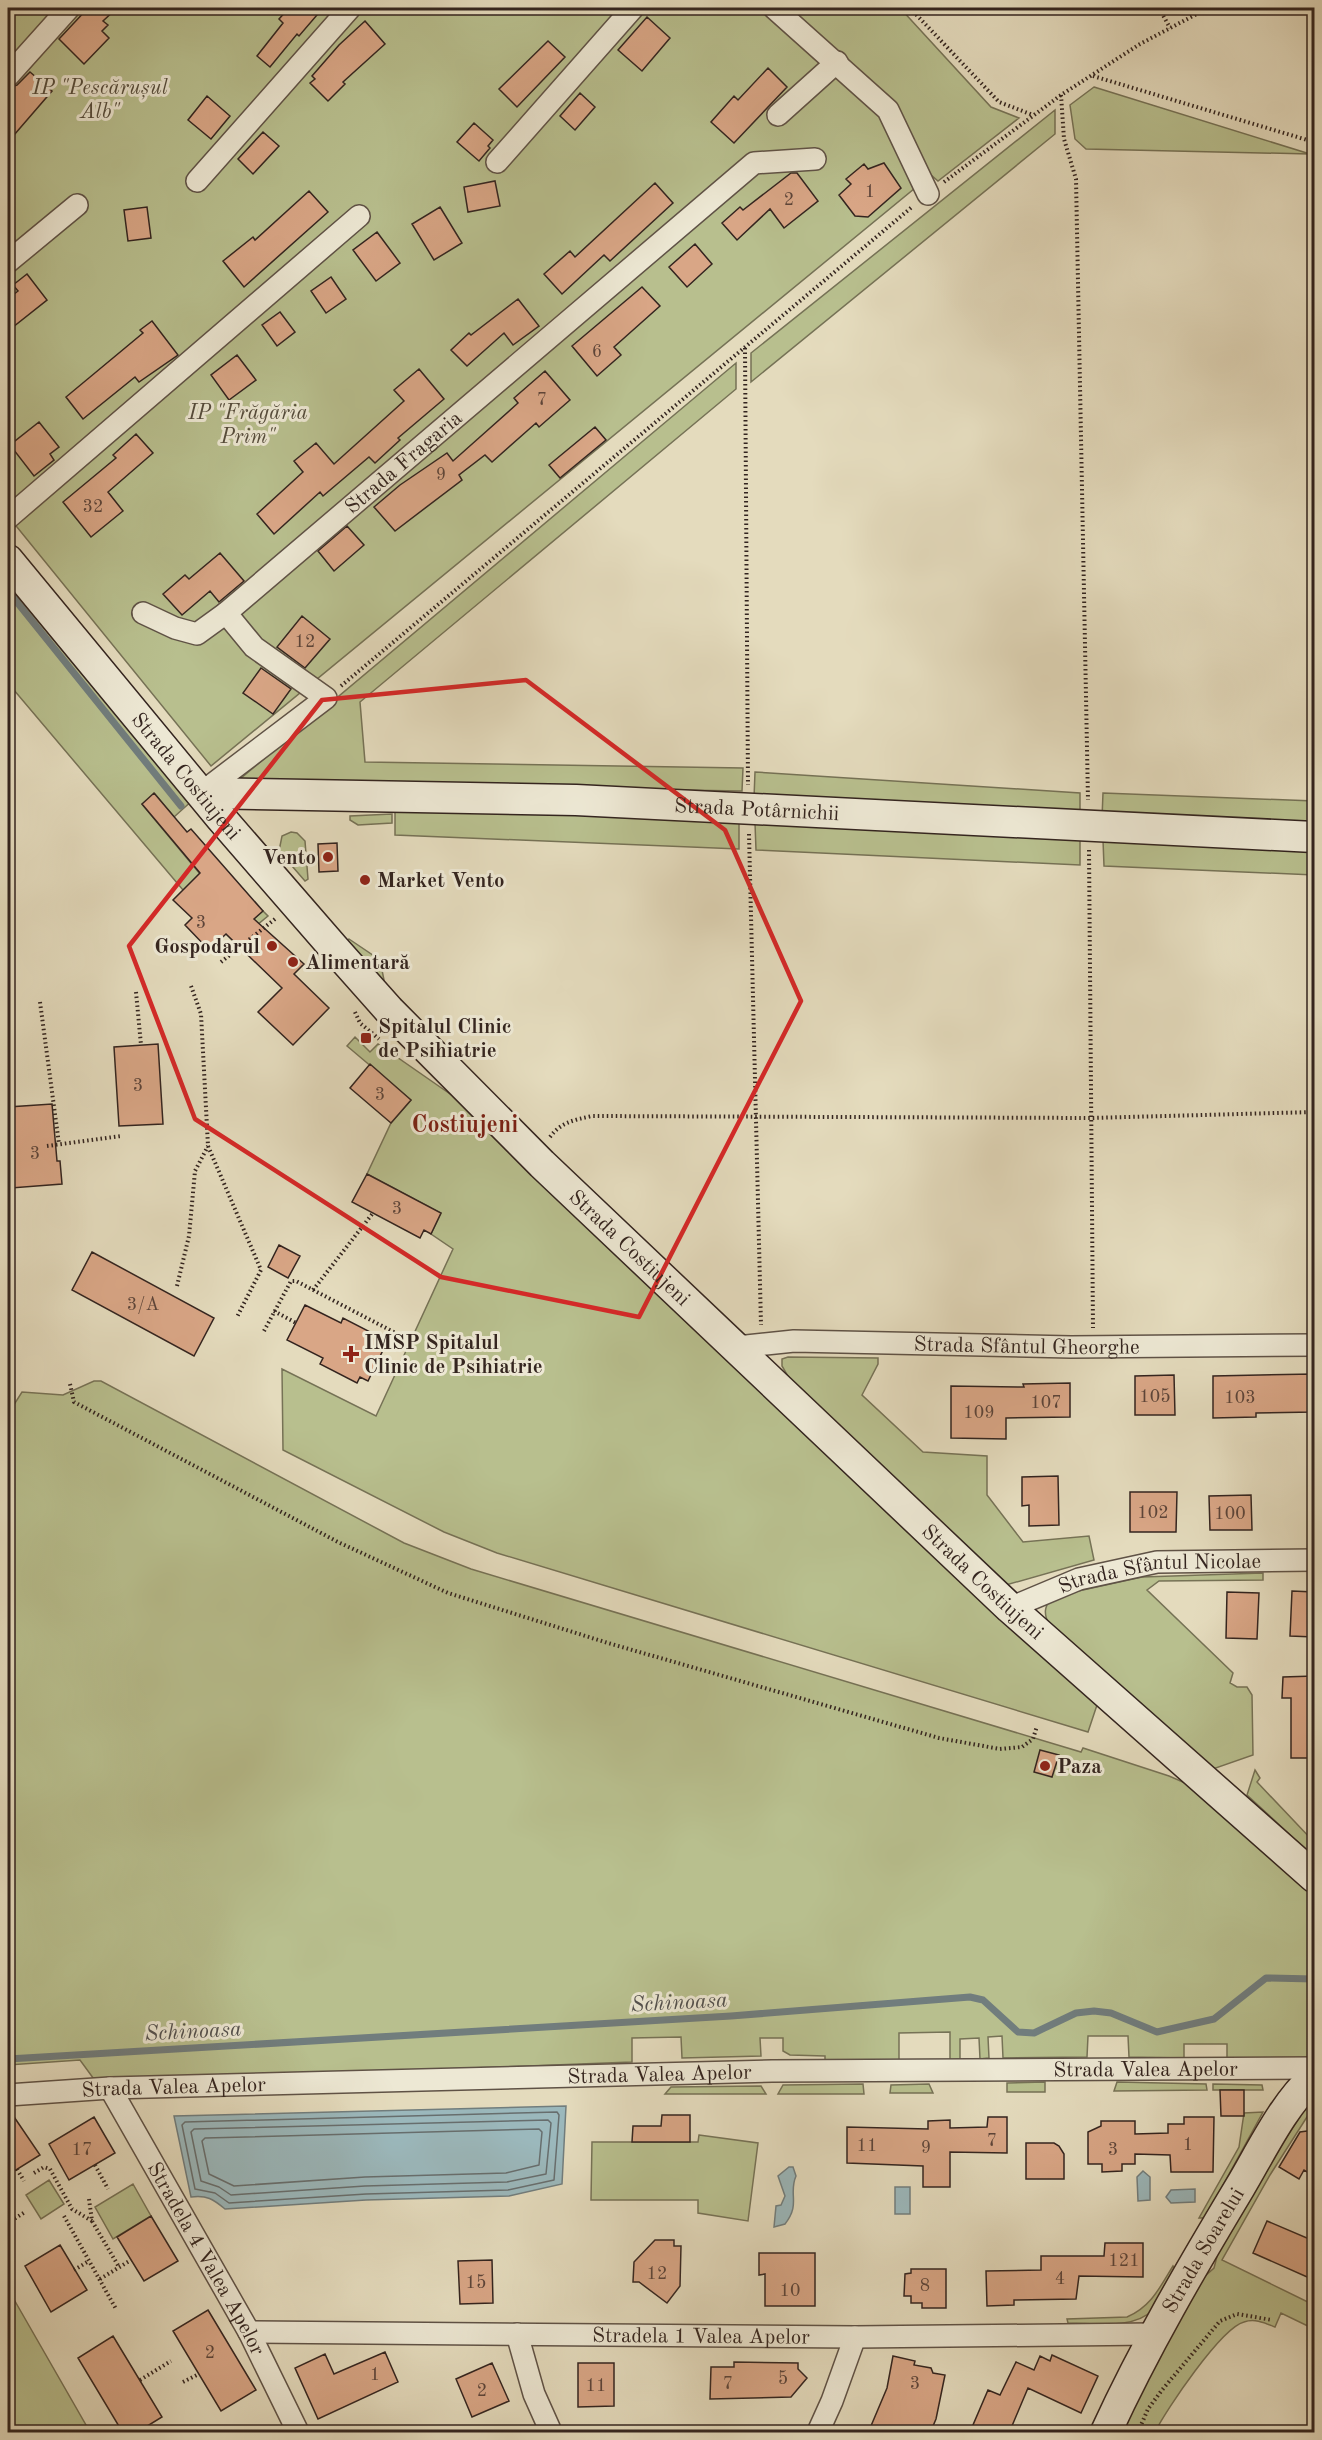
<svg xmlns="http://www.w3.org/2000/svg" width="1322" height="2440" font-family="'Old Standard TT',serif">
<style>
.green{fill:#b8bf8e;stroke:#767256;stroke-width:1.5}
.water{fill:#9bb8bc;stroke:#717d7d;stroke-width:1.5}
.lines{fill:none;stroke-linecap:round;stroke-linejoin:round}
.shore{stroke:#676e6e;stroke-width:1.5}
.stream{stroke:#717d7d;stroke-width:7}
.building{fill:#d9a686;stroke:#33241f;stroke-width:1.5}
.street-casing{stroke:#5f5246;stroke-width:24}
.secondary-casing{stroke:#33241f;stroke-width:33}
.path{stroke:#33241f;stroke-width:4;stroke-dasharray:1.5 3;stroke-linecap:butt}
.street{stroke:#ede8d4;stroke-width:21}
.secondary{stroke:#ede8d4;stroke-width:30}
.marked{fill:none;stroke:#d62828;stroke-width:4.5;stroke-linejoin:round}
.poi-dot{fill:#8f2418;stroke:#ede8d4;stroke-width:2}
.labels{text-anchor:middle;stroke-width:6;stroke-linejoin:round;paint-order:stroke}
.number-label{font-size:18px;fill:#5c4439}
.park-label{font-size:21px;font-style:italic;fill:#544b3b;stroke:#ede8d4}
.street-label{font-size:21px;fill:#33241f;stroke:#ede8d4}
.poi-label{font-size:21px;font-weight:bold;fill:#33241f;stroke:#ede8d4;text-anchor:start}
.water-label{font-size:22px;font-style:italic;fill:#52504e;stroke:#ede8d4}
.quarter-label{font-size:24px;font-weight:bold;fill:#7a1f14;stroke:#ede8d4}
</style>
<rect width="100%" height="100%" fill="#e4dbbd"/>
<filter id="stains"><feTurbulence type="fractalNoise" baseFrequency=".00333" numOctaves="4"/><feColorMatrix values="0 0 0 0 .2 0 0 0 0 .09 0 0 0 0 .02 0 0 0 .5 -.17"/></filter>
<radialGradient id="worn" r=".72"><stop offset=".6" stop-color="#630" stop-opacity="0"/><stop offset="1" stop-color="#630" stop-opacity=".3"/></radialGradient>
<path class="green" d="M8 8H900L991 107 1019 118 938 181 931 175 211 766 8 516Z
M1094 87 1310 154 1086 149 1075 139 1070 105Z
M1055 110V134L751 382V353Z
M736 363V389L360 702 365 762 743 768 742 791 367 785 240 779Z
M8 574 194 799 174 817 155 794 142 804 244 927 263 911 268 916 235 943 183 890 8 683Z
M755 772 1080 793V814L754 798Z
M1103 793 1314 801V825L1102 818Z
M395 807 739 821V849L395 835Z
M392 814V823L358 825 350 820V816Z
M755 823 1080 840V865L756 850Z
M291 832 297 833 305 841 308 879 305 881 279 851 282 836Z
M1103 840 1314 852V875L1104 866Z
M349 939 380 960 384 980 382 981 347 942Z
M355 1037 370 1052 378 1044 453 1096 912 1536 1097 1705 1088 1732 497 1553 444 1532 283 1450 282 1369 376 1416 453 1249 431 1234 441 1213 367 1174 391 1123 411 1100 347 1046Z
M788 1357 878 1358V1364L862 1395 923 1452 987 1456V1495L1023 1542 1089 1536 1094 1560 1006 1585 789 1378 782 1366V1359Z
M94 1381H101L404 1543 471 1569 1081 1752 1083 1748 1169 1776 1192 1786 1314 1895V2057L1309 2059 1227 2058V2044H1184V2058L1129 2057 1128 2036H1088L1087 2057 1003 2058 1002 2036 988 2037 989 2058 980 2059 979 2038 960 2039V2059L950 2060V2032L899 2033V2060L825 2062V2056L790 2055 783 2051V2038H760L761 2056 682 2058 681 2037 632 2038V2062L96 2082 80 2060 8 2065V1414L22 1392 63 1395Z
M1263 1573V1580L1159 1581 1147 1590 1233 1673 1230 1683 1237 1687H1247L1252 1695 1253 1755 1213 1769 1049 1624C1043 1613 1045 1607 1051 1597L1142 1577Z
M1255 1770 1260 1778 1257 1782 1314 1842V1857L1247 1795Z
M1045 2082V2092H1007V2083Z
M1117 2082 1206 2084 1207 2090 1114 2091Z
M863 2084 864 2094H778L783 2085Z
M929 2084 933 2093H890L891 2085Z
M1213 2084 1262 2085 1263 2090H1213Z
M761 2086 766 2094H665L671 2087Z
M1314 2095V2106L1270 2175 1222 2260 1314 2305V2329L1281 2313 1275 2327C1265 2323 1255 2318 1244 2322 1221 2328 1166 2410 1155 2432H1116L1188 2291 1214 2268 1223 2233Z
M1263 2112 1205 2218H1199L1239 2147 1244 2113Z
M699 2135 758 2143 748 2221 698 2213V2200H591L592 2142H698Z
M49 2180 64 2204 41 2219 26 2195Z
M133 2184 151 2216 113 2239 95 2207Z
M1173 2266 1175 2269C1169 2281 1163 2300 1153 2310 1133 2330 1094 2323 1068 2323L1067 2319 1127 2317C1151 2307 1160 2287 1173 2266Z
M8 2289 90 2432H10L8 2428Z"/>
<path class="water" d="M566 2106 562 2184 509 2196 366 2200 225 2209C213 2199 207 2195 191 2197L174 2116Z
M789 2167H793L796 2176C788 2194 801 2204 785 2224L774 2227 776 2206 781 2205 785 2196 778 2176Z
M1143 2171 1150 2177V2200L1138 2201 1137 2177Z
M895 2187H910V2214H895Z
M1195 2189V2202L1171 2203 1166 2197 1171 2190Z"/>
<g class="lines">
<path class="shore" d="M557 2112 559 2115 554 2180 508 2190 366 2194 229 2203 215 2193 195 2189 182 2125 185 2122Z
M548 2120 551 2123 546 2174 507 2182 365 2186 231 2195 219 2187 201 2181 191 2132 194 2129Z
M539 2129 542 2132 539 2165 506 2173 365 2177 234 2186 209 2174 202 2141 205 2138Z"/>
<path class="stream" d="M8 591 181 806
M8 2059 731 2016 970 1997 983 2000 1018 2032 1034 2033 1076 2013 1094 2011 1111 2013 1157 2032 1214 2019 1266 1978 1314 1979"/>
</g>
<path class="building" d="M88 8H117L103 21 108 25 102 31 109 38 84 64 59 39Z
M289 8H323L299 36 297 34 270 67 257 56 283 23 279 19Z
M647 17 670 38 642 71 618 50Z
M365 21 385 44 343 82 345 84 328 101 310 83 315 79 312 76 339 45Z
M548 41 565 57 517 107 499 89Z
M768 68 787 87 734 143 711 122 734 96 738 100Z
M30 72 52 91 8 142V88L17 85Z
M580 93 595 107 575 130 560 116Z
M207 96 230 116 211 139 188 120Z
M474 123 493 140 488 146 490 148 479 161 457 142Z
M263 132 279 146 253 174 238 159Z
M884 163 901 188 868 217 855 216 839 195 851 184 846 179 864 164 868 169Z
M797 173 818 201 784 228 770 209 737 240 722 223 740 207 743 210 791 173Z
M495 181 500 206 468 212 464 187Z
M655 183 673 203 610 261 604 255 562 294 544 274 570 251 575 257Z
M309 191 328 212 244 287 223 261 253 237 255 240Z
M147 207 151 238 128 241 124 210Z
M440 207 462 243 434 260 412 224Z
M377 232 400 263 376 281 353 250Z
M695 244 712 264 687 287 669 267Z
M27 274 47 300 8 331V299L18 291 13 285Z
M331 277 346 299 326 313 311 291Z
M642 287 660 306 614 347 621 355 597 376 572 346Z
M518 299 539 326 513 345 504 333 467 366 451 350 469 333 471 335Z
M280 312 295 332 277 346 262 325Z
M152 321 178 355 139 382 135 377 83 419 66 397 143 333 140 330Z
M237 355 256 380 229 400 211 375Z
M419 369 444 399 398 438 400 440 375 463 369 457 323 496 320 492 274 534 257 514 303 472 294 461 316 443 334 464 404 401 394 390Z
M545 371 570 400 539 427 536 423 492 462 485 455 459 475 462 480 395 531 374 507 400 485 447 453 453 461 518 403 514 398Z
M39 422 59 447 50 454 54 460 34 476 10 445Z
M595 427 606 440 560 478 549 465Z
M136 434 153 453 108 492 123 511 91 537 63 502 116 458 113 455Z
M347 526 364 545 334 571 318 551Z
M220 553 244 581 219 602 210 591 182 615 163 594 185 575 189 579Z
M302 616 330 639 305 668 277 647Z
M261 668 291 689 273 714 243 693Z
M154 793 187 832 191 829 263 911 254 919 304 964 294 974 329 1008 293 1045 258 1012 282 988 226 934 209 950 185 925 192 918 173 900 200 873 142 804Z
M337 843 338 871 319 872 318 844Z
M158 1044 163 1124 119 1126 114 1047Z
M370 1064 411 1100 391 1123 350 1088Z
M52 1104 57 1161H60L62 1184 11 1188 8 1107Z
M367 1174 441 1213 431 1234 424 1230 420 1238 352 1202Z
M279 1245 300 1256 288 1278 268 1267Z
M92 1252 214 1318 194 1356 72 1290Z
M305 1305 341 1323 343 1318 380 1337 378 1342 385 1346 368 1381 360 1377 357 1383 320 1364 323 1358 287 1340Z
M1314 1374V1412L1256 1413V1417L1213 1418V1376Z
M1174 1375 1175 1415H1135V1376Z
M1070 1383V1417L1006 1418V1439L951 1438V1386L1024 1387 1023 1384Z
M1058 1476 1059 1525 1029 1526V1505L1022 1506V1477Z
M1130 1492H1177L1176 1532H1130Z
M1251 1495 1252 1530H1210L1209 1496Z
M1292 1591 1314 1592V1637L1290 1636Z
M1227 1592 1259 1593 1257 1639 1226 1638Z
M1314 1676V1758H1291V1698H1282L1283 1677Z
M1040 1750 1059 1755 1052 1777 1034 1772Z
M1220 2090H1244V2116H1221Z
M8 2108 40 2155 8 2175Z
M662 2115H690V2142H632L633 2126H661Z
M94 2117 115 2153 69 2180 49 2144Z
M988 2117H1007V2153L950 2152V2187H923V2166L847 2163V2127L928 2129V2121L950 2120V2128L987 2127Z
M1184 2117H1214L1213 2172H1171L1170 2155 1135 2154V2164H1122V2171L1102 2172V2164H1088V2132L1101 2126V2121H1135V2134L1168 2133V2124H1184Z
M1307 2131 1314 2135V2176L1304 2170 1299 2179 1279 2167 1300 2132Z
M1026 2143H1054L1059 2146 1064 2154V2179H1026Z
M151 2216 178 2261 144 2281 117 2237Z
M1267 2221 1314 2241V2280L1253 2253Z
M655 2240H674V2246H681L680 2286 667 2303 639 2282H633L634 2262Z
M1105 2243H1143V2277L1079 2276 1076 2299 1014 2300V2305L987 2306 986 2271 1041 2270V2256H1104Z
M60 2245 87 2290 51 2312 25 2266Z
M759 2253H815V2306H765V2274L759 2275Z
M492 2260 493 2303 460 2304 458 2261Z
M911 2269H946V2308H922V2303H911V2296H904L905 2274 911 2273Z
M208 2310 256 2390 221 2411 173 2331Z
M113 2336 162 2417 136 2433H123L78 2358Z
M385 2352 398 2382 318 2419 295 2368 325 2354 334 2374Z
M1052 2355 1098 2376 1081 2413 1028 2388 1009 2433H989L973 2425 988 2390 1000 2395 1016 2362 1034 2370 1040 2356 1050 2361Z
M893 2356 915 2361 914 2365 931 2368 933 2373 945 2375 936 2419 930 2433H868L887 2388Z
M734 2362 798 2363V2369L807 2378 791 2397 710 2399 711 2367H734Z
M492 2363 509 2401 472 2417 456 2379Z
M578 2363H614V2406L578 2407Z"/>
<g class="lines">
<defs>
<g id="street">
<path d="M774 8 888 110 928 194"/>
<path d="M8 76 69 8"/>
<path d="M778 115 837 62"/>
<path d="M497 162 633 8"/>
<path d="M197 181 350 8"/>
<path d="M8 262 77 205"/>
<path d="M8 518 359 216"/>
<path d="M143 613 175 628 197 634 226 613"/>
<path id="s1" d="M201 793 326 698 254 647 226 613 754 163 815 159"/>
<path id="s2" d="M737 1347 794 1341 1071 1347 1314 1345"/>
<path id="s3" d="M1010 1608 1079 1579 1157 1562 1314 1560"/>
<path id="s4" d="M110 2088 249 2332 298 2432"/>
<path id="s5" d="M8 2095 110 2088 772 2071 1314 2068"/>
<path id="s6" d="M249 2332 855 2337 1153 2334"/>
<path d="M517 2334 534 2394 551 2432"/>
<path d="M818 2432 832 2401 855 2337"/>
</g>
<g id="secondary">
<path id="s7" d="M8 560 221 818 333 947 389 1010 542 1164 1010 1608 1314 1877"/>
<path id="s8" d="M201 793 576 800 1314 837"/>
<path id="s9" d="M1106 2432C1145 2347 1192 2267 1240 2187 1262 2150 1283 2105 1314 2077"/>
</g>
</defs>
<use href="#street" class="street-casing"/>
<use href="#secondary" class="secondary-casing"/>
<path class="path" d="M910 8 999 102 1033 115
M1159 8 1170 28
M1093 76 1314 142
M1061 95 1064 139 1076 179 1088 800
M944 182 1061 95 1140 44 1208 8
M745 348 748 785
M341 686 912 207
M749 834 761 1325
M1089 850 1093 1328
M221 962 275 919
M191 986 201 1014 208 1146 261 1270 237 1317
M136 992 141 1045
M40 1002 59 1144
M355 1012 360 1023 379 1039
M550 1137C561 1122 574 1120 592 1116L1091 1118 1314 1112
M47 1146 121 1136
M177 1286 189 1236 195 1171 208 1146
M313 1290 373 1213
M274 1311 296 1323
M264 1331 291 1281H296L407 1339
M70 1384 74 1402 338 1542 448 1593 608 1643 939 1738 1000 1749 1022 1747 1033 1739 1037 1726
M95 2165 108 2189
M17 2169 24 2181
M34 2173 44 2167 50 2169 72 2209 92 2221
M89 2199 92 2221 119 2267
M64 2216 116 2309
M11 2221 25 2212
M74 2270 89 2261
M100 2279 131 2260
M140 2380 171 2361
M183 2382 199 2374
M1138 2432 1148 2409 1162 2390 1220 2321 1237 2314 1272 2320"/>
<use href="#street" class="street"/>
<use href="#secondary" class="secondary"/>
</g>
<path class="marked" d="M526 680 725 830 801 1001 639 1317 441 1277 195 1119 129 946 322 700Z"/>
<g class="poi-dot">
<circle cx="328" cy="857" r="6"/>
<circle cx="365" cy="880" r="6"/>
<circle cx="272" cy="946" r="6"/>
<circle cx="293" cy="962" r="6"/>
<rect x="360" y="1032" width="12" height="12" rx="3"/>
<path d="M348 1345h6v6h6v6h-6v6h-6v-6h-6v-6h6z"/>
<circle cx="1045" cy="1766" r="6"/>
</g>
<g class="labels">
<g class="number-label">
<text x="870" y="197">1</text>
<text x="789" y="205">2</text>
<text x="597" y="357">6</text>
<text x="542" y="405">7</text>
<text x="441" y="480">9</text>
<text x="93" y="512">32</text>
<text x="305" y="647">12</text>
<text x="201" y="928">3</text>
<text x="138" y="1091">3</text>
<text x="380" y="1100">3</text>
<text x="35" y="1159">3</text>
<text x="397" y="1214">3</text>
<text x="143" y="1310">3/A</text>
<text x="1155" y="1402">105</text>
<text x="1240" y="1403">103</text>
<text x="1046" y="1408">107</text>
<text x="979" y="1418">109</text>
<text x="1153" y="1518">102</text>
<text x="1230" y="1519">100</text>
<text x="992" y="2146">7</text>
<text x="1188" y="2150">1</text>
<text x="867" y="2151">11</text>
<text x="926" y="2153">9</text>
<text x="82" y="2155">17</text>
<text x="1113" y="2155">3</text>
<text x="1124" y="2266">121</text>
<text x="657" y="2279">12</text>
<text x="1060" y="2284">4</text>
<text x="476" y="2288">15</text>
<text x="925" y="2291">8</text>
<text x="790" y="2296">10</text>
<text x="210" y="2358">2</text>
<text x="375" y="2380">1</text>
<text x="783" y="2384">5</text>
<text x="728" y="2389">7</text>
<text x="915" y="2389">3</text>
<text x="596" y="2391">11</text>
<text x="482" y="2396">2</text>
</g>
<g class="park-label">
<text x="100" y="94">IP "Pescărușul<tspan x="100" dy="24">Alb"</tspan></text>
<text x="248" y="419">IP "Frăgăria<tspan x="248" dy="24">Prim"</tspan></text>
</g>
<g class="street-label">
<text dy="7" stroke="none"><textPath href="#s1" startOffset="522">Strada Fragaria</textPath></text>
<text dy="7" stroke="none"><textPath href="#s7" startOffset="280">Strada Costiujeni</textPath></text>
<text dy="7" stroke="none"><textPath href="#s8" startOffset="556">Strada Potârnichii</textPath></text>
<text dy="7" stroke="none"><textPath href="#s7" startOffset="928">Strada Costiujeni</textPath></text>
<text dy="7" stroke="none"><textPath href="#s2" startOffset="290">Strada Sfântul Gheorghe</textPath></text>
<text dy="7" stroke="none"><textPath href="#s3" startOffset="156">Strada Sfântul Nicolae</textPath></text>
<text dy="7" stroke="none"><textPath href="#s7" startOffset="1414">Strada Costiujeni</textPath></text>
<text dy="7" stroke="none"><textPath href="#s5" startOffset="1138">Strada Valea Apelor</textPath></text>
<text dy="7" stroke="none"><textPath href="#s5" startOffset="652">Strada Valea Apelor</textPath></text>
<text dy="7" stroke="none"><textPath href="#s5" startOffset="166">Strada Valea Apelor</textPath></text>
<text dy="7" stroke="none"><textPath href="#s9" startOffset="206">Strada Soarelui</textPath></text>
<text dy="7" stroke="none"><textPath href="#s4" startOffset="196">Stradela 4 Valea Apelor</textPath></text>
<text dy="7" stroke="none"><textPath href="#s6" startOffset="452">Stradela 1 Valea Apelor</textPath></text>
</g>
<g class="poi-label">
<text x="316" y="864" text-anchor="end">Vento</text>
<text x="377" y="887">Market Vento</text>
<text x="260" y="953" text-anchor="end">Gospodarul</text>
<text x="305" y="969">Alimentară</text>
<text x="378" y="1033">Spitalul Clinic<tspan x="378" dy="24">de Psihiatrie</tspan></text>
<text x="364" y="1349">IMSP Spitalul<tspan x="364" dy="24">Clinic de Psihiatrie</tspan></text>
<text x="1057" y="1773">Paza</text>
</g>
<g class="water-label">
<text transform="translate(679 2001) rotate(-3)" y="8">Schinoasa</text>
<text transform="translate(193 2030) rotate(-3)" y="8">Schinoasa</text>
</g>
<g class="quarter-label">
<text x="465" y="1132">Costiujeni</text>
</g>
</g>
<rect width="1322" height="2440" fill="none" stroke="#e4dbbd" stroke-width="30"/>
<rect x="9" y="9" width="1304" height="2422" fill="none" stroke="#33241f" stroke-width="3"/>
<rect x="15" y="15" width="1292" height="2410" fill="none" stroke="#33241f" stroke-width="1.5"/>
<rect width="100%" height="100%" filter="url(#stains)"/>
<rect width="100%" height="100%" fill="url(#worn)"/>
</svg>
